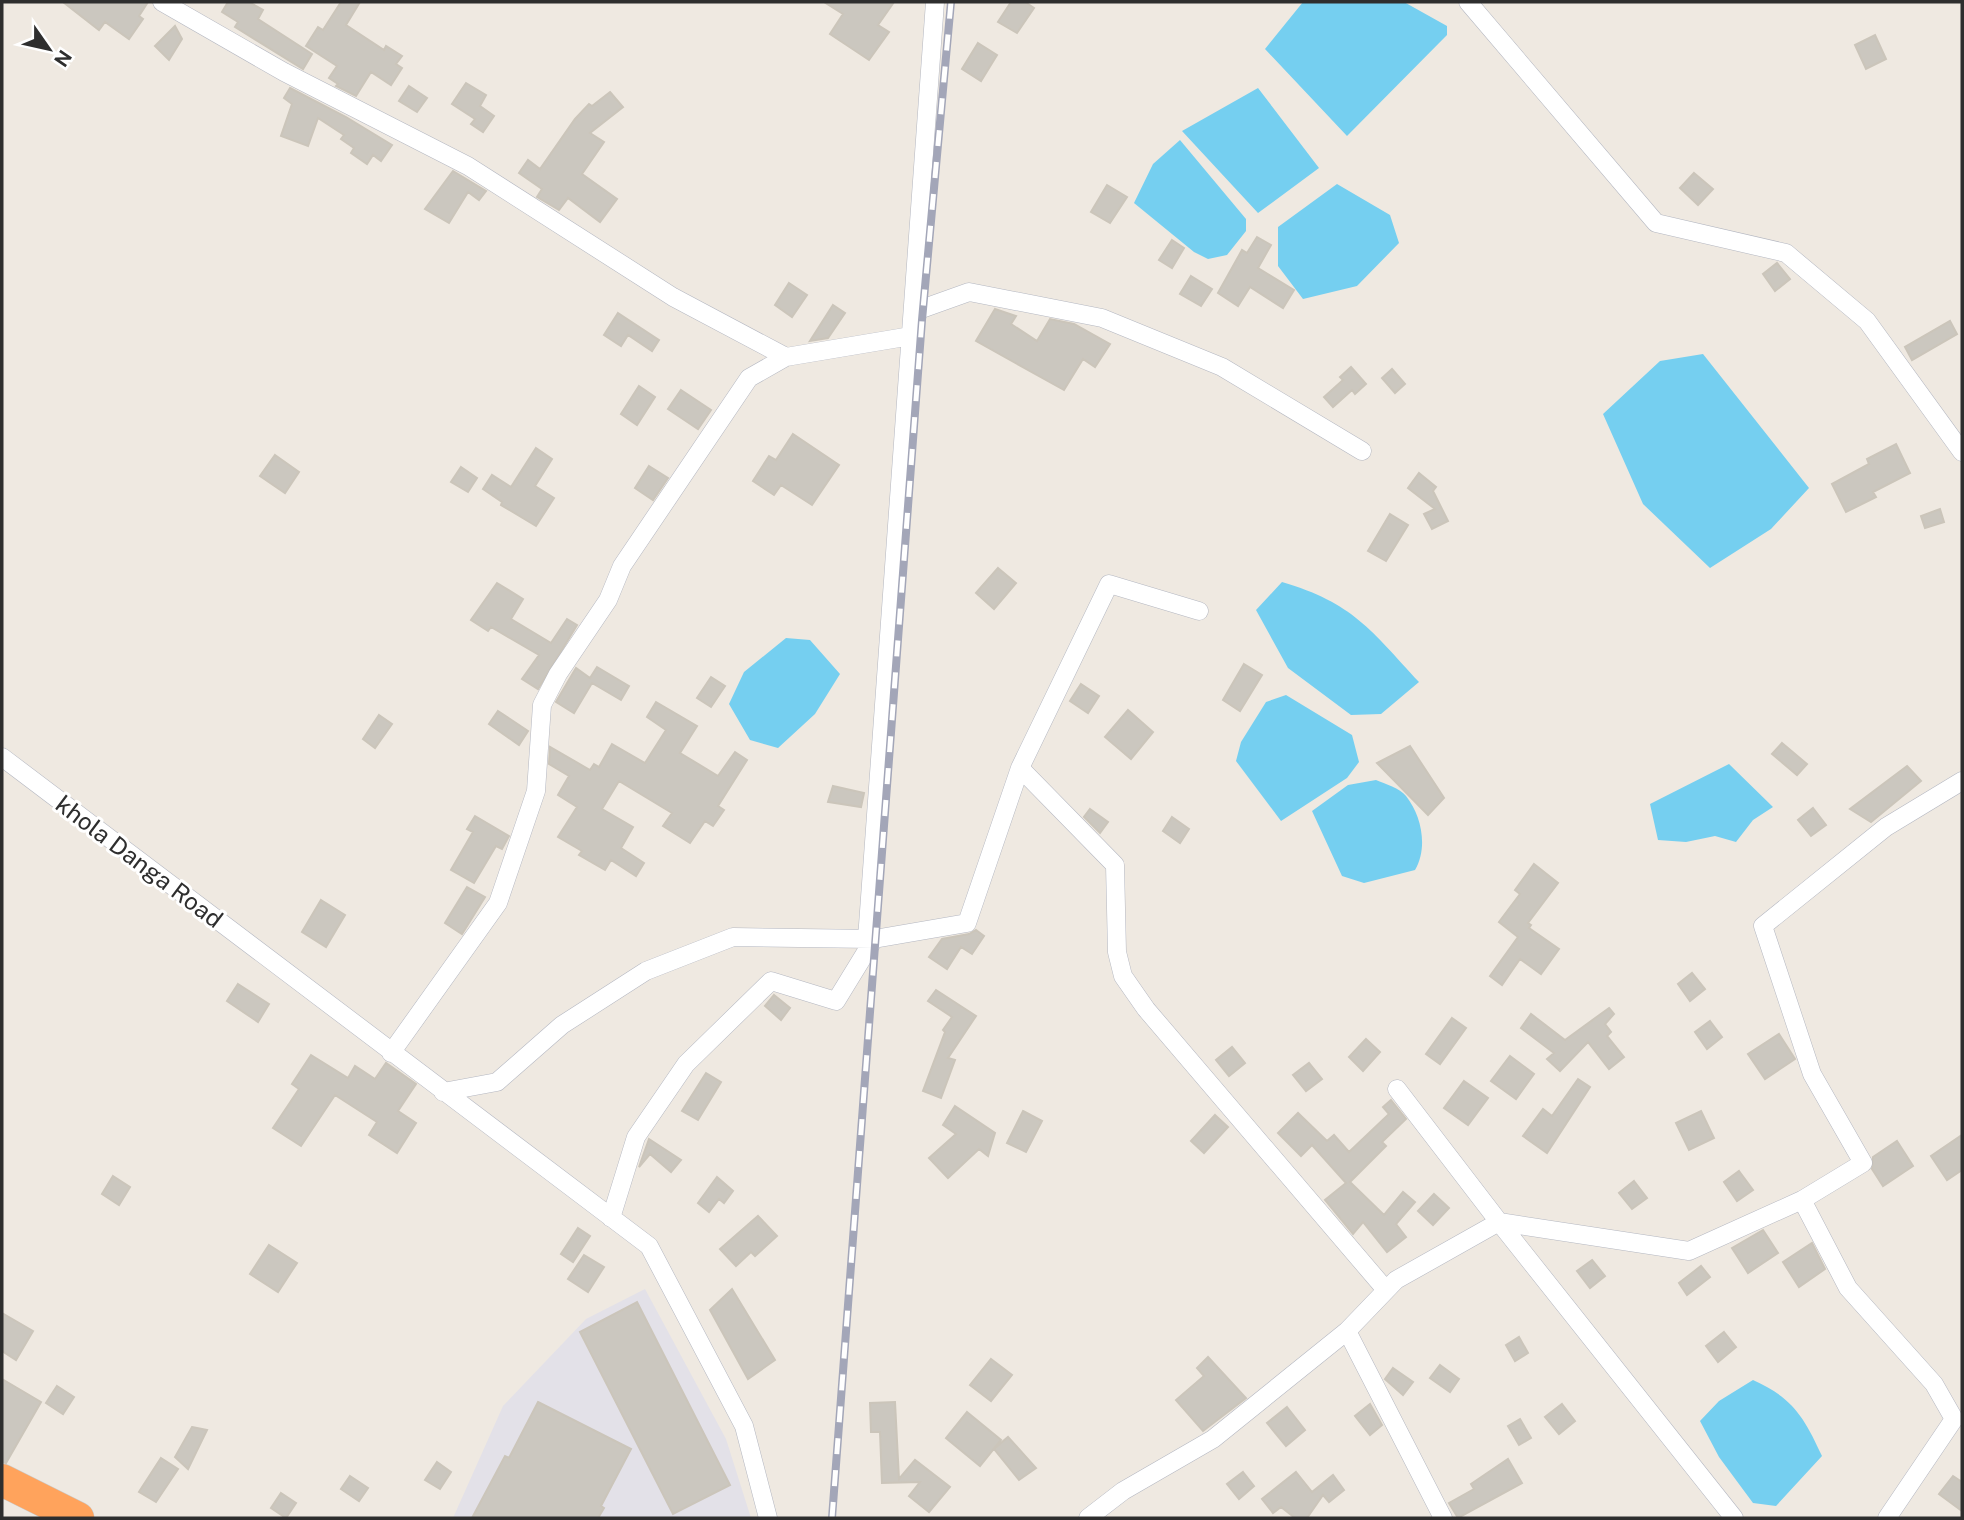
<svg xmlns="http://www.w3.org/2000/svg" width="1964" height="1520" font-family="'Public Sans',sans-serif">
<style>
.industrial{fill:#e3e1e8;fill-rule:evenodd}
.water{fill:#75cff0}
.building{fill:#cbc7bf;stroke:#cbc5ba;stroke-width:2}
.lines{fill:none;stroke-linecap:round;stroke-linejoin:round}
.street-casing{stroke:#b4b7c1;stroke-width:19}
.highway-casing{stroke:#c9c9c9;stroke-width:33}
.street{stroke:#fff;stroke-width:18}
.highway{stroke:#ffa35c;stroke-width:32}
.rail-casing{stroke:#a3a6b8;stroke-width:8}
.rail{stroke:#fff;stroke-width:5;stroke-dasharray:16;stroke-linecap:butt}
.labels{text-anchor:middle;stroke-width:6;stroke-linejoin:round;paint-order:stroke}
.street-label{font-size:24px;fill:#2e2e2e;stroke:#fff}
</style>
<rect width="100%" height="100%" fill="#efe9e1"/>
<path class="industrial" d="M645 1289 726 1439 751 1518H598L604 1508 505 1456 481 1502 511 1518H488L475 1511 471 1518H453L503 1406 586 1319ZM636 1303 729 1485 673 1514 580 1332ZM538 1402 630 1449 512 1452Z"/>
<path class="water" d="M1303 2H1404L1447 26V35L1347 136 1265 49Z
M1258 88 1319 168 1258 213 1182 131Z
M1180 140 1246 219V231L1227 255 1208 259 1194 252 1134 203 1153 164Z
M1337 184 1390 215 1399 243 1357 286 1303 299 1278 266V227Z
M1703 354 1809 488 1771 529 1710 568 1643 504 1603 414 1660 361Z
M1282 582C1353 603 1371 630 1419 682L1381 714 1351 715 1288 668 1256 610Z
M786 638 810 640 840 674 815 714 778 748 750 740 729 704 744 672Z
M1286 695 1352 735 1359 762 1347 778 1281 821 1236 761 1241 742 1266 702Z
M1729 764 1773 807 1753 820 1736 842 1715 836 1686 842 1658 840 1650 804Z
M1376 780C1385 784 1400 788 1406 796 1422 816 1428 848 1415 870L1364 883 1342 876 1312 811 1348 785Z
M1753 1380C1793 1398 1804 1417 1822 1456L1776 1506 1753 1503 1719 1457 1700 1421 1719 1401Z"/>
<path class="building" d="M63 2H148L139 16 143 19 129 39 105 22 99 30Z
M228 2H249L263 10 258 19 312 54 303 69 235 27 238 22 222 12Z
M341 2H360L346 25 384 50 386 46 402 56 396 64 402 68 391 85 371 72 356 96 336 86 338 84 329 78 337 66 306 46 318 27 323 30Z
M824 2H894L878 25 889 32 869 60 830 34 843 14Z
M1011 2H1025L1034 8 1017 33 998 22Z
M175 26 182 39 169 60 155 46Z
M1875 35 1886 59 1866 69 1855 45Z
M978 43 997 55 981 81 962 69Z
M466 83 486 95 480 106 494 116 483 132 471 124 475 119 452 104Z
M409 86 427 98 417 112 399 101Z
M290 88 346 117 392 145 381 161 373 155 367 164 351 153 354 148 341 139 344 135 318 118 308 146 281 136 292 104 284 98Z
M610 92 623 107 590 133 604 142 582 174 617 199 600 222 568 198 559 210 537 197 542 189 519 173 528 160 540 169 575 119 589 104 592 106Z
M453 171 486 191 479 200 468 192 449 223 425 209Z
M1694 173 1713 189 1698 205 1680 188Z
M1107 185 1127 197 1110 223 1091 212Z
M1257 237 1271 245 1258 268 1294 290 1283 308 1250 287 1238 306 1218 293 1242 250 1247 253Z
M1172 240 1184 248 1172 268 1159 260Z
M1777 263 1790 279 1775 291 1763 274Z
M1191 276 1212 289 1201 306 1180 294Z
M789 283 807 295 792 317 775 305Z
M833 305 845 313 828 338 810 341Z
M995 309 1016 316 1011 324 1037 341 1050 319 1074 324 1110 344 1095 367 1083 359 1064 390 976 341Z
M618 313 659 340 652 351 628 335 621 346 604 335Z
M1950 321 1957 334 1912 360 1905 347Z
M1351 367 1366 384 1355 394 1352 390 1333 407 1324 397 1343 380 1340 377Z
M1392 369 1405 384 1395 393 1382 378Z
M639 386 655 397 637 425 621 414Z
M681 390 711 410 698 429 668 409Z
M793 434 839 465 812 505 781 485 774 495 753 481 769 456 776 460Z
M1896 444 1910 473 1873 492 1876 497 1846 512 1832 484 1869 464 1867 459Z
M536 448 552 459 535 486 554 498 536 526 501 505 502 502 483 489 492 475 511 487Z
M275 455 299 472 285 493 260 476Z
M649 466 668 478 653 500 635 488Z
M461 467 477 478 468 492 451 482Z
M1419 473 1436 487 1433 491 1448 521 1432 529 1424 514 1435 509 1408 488Z
M1940 509 1944 522 1925 528 1921 516Z
M1390 514 1408 525 1386 561 1368 551Z
M998 568 1016 583 994 609 976 593Z
M497 583 523 599 511 619 551 643 567 619 577 625 538 689 522 679 539 655 491 627 488 631 471 620Z
M1244 664 1262 675 1240 711 1223 700Z
M597 667 629 686 621 700 592 683 574 713 556 702 576 668 590 678Z
M711 677 725 686 711 707 697 698Z
M1081 684 1099 696 1088 713 1070 701Z
M656 702 697 726 680 753 718 776 735 752 747 760 718 806 724 810 713 826 705 821 690 843 663 826 672 813 619 781 602 809 633 827 621 848 644 863 636 876 611 860 605 870 579 855 582 851 558 837 577 807 558 795 569 776 549 764 550 747 590 770 594 764 599 767 612 744 645 763 666 730 647 717Z
M1128 710 1153 732 1131 759 1105 737Z
M498 711 528 731 519 745 489 724Z
M379 715 392 724 375 748 363 739Z
M1782 743 1807 764 1797 775 1772 754Z
M1410 746 1444 798 1428 815 1377 763Z
M1907 766 1921 781 1871 822 1850 809Z
M833 786 864 793 861 807 828 802Z
M1813 808 1826 825 1811 836 1798 820Z
M1090 809 1108 822 1100 833 1084 817Z
M475 816 509 836 502 849 496 846 474 883 451 870 473 832 467 829Z
M1172 817 1189 829 1180 843 1163 831Z
M1534 864 1558 883 1528 923 1531 925 1529 928 1559 949 1541 974 1520 959 1502 985 1490 976 1518 937 1499 922 1520 894 1515 890Z
M467 887 485 897 462 934 445 923Z
M321 900 345 915 326 947 302 932Z
M976 930 984 936 972 954 961 947 947 969 929 957 942 939 969 934Z
M1692 973 1705 989 1690 1001 1678 984Z
M238 984 269 1004 258 1022 227 1001Z
M936 990 976 1016 948 1058 955 1060 941 1098 923 1091 945 1032 943 1030 952 1017 928 1001Z
M774 995 790 1008 781 1020 765 1006Z
M1609 1008 1614 1014 1605 1024 1611 1032 1607 1036 1624 1057 1609 1069 1588 1042 1560 1071 1547 1059 1554 1053 1521 1028 1531 1014 1565 1040Z
M1452 1018 1466 1028 1440 1064 1426 1054Z
M1710 1021 1722 1037 1707 1049 1695 1032Z
M1779 1034 1795 1059 1765 1079 1748 1054Z
M1366 1039 1380 1052 1363 1071 1349 1057Z
M1232 1047 1245 1063 1229 1076 1216 1060Z
M311 1055 348 1078 355 1066 375 1079 386 1063 416 1084 398 1111 416 1123 397 1153 369 1135 377 1122 335 1095 301 1146 273 1128 299 1089 292 1084Z
M1510 1056 1534 1074 1516 1099 1491 1081Z
M1309 1063 1322 1079 1306 1091 1293 1075Z
M706 1073 721 1082 698 1120 682 1111Z
M1578 1079 1590 1087 1547 1153 1523 1136 1543 1109 1552 1116Z
M1464 1081 1488 1098 1468 1125 1444 1108Z
M1391 1100 1406 1119 1382 1142 1386 1146 1350 1182 1384 1215 1403 1192 1415 1202 1396 1224 1406 1237 1387 1252 1363 1222 1353 1234 1325 1200 1346 1183 1312 1145 1301 1156 1278 1133 1298 1113 1327 1141 1334 1135 1349 1152 1389 1114 1383 1107Z
M955 1106 995 1133 988 1156 979 1149 948 1178 929 1158 956 1134 943 1125Z
M1023 1111 1042 1121 1026 1152 1007 1143Z
M1701 1111 1714 1138 1689 1150 1676 1123Z
M1215 1115 1228 1127 1204 1153 1191 1141Z
M1962 1135V1170L1947 1180 1931 1156Z
M649 1139 681 1160 671 1172 650 1154 639 1167Z
M1897 1141 1913 1166 1883 1186 1872 1169 1873 1157Z
M1739 1171 1753 1190 1737 1201 1724 1182Z
M113 1176 130 1187 119 1205 102 1194Z
M717 1177 733 1191 724 1203 719 1199 709 1212 698 1203Z
M1634 1181 1647 1198 1632 1209 1619 1193Z
M1434 1194 1449 1208 1433 1225 1418 1211Z
M758 1216 777 1236 755 1256 751 1252 736 1266 720 1249Z
M578 1228 590 1236 573 1262 561 1254Z
M1763 1230 1778 1253 1748 1273 1732 1248Z
M1812 1243 1825 1269 1799 1287 1783 1262Z
M269 1245 297 1263 278 1292 250 1274Z
M584 1255 604 1267 588 1292 568 1279Z
M1592 1260 1605 1276 1590 1288 1577 1271Z
M1701 1266 1710 1277 1687 1295 1679 1283Z
M732 1289 775 1360 748 1379 710 1310Z
M637 1302 730 1485 673 1514 580 1332Z
M2 1313 33 1331 16 1360 2 1351Z
M1724 1332 1736 1347 1718 1362 1706 1346Z
M1519 1337 1528 1353 1515 1361 1506 1345Z
M1208 1357 1246 1398 1203 1431 1176 1400 1204 1376 1197 1368Z
M991 1359 1012 1375 991 1401 970 1385Z
M1440 1365 1459 1379 1450 1392 1430 1378Z
M1393 1368 1413 1382 1403 1395 1385 1379Z
M2 1379 41 1402 6 1463 2 1462Z
M57 1386 74 1397 63 1414 46 1403Z
M538 1402 631 1449 601 1506 604 1508 598 1518H472L505 1456 509 1458Z
M895 1402 899 1479 915 1460 950 1487 929 1512 909 1496 920 1482 882 1483 880 1432H871L870 1403Z
M1370 1404 1382 1425 1370 1435 1355 1416Z
M1562 1404 1575 1421 1559 1434 1545 1417Z
M1287 1407 1305 1430 1286 1446 1267 1423Z
M967 1412 1001 1440 980 1466 946 1438Z
M1520 1419 1531 1438 1519 1445 1508 1426Z
M192 1427 207 1430 188 1469 175 1457Z
M1008 1437 1036 1468 1019 1480 994 1449Z
M161 1458 178 1469 156 1502 139 1492Z
M1508 1459 1522 1483 1458 1518 1449 1503 1474 1489 1471 1484Z
M437 1462 451 1472 440 1489 425 1480Z
M1243 1472 1254 1486 1239 1499 1227 1484Z
M1296 1472 1312 1492 1333 1475 1344 1490 1329 1502 1323 1495 1307 1518H1295L1281 1507 1273 1513 1262 1499Z
M350 1476 368 1488 359 1501 341 1489Z
M1953 1476 1962 1482V1511L1939 1494Z
M281 1493 296 1503 286 1518 271 1508Z"/>
<g class="lines">
<defs>
<path id="street" d="M162 2 284 72 468 166 673 297 786 357 911 336
M1468 2 1656 223 1786 253 1867 321 1962 452
M913 312 969 292 1102 318 1222 367 1362 451
M2 757 649 1246 744 1426 768 1518
M1020 768 1115 865 1117 952 1123 976 1146 1009 1386 1290
M867 939 935 2
M391 1053 498 903 536 791 542 705 558 674 608 600 622 566 749 378 786 357
M1397 1089 1499 1222 1734 1518
M443 1092 497 1082 562 1025 646 971 733 937 874 939 967 923 1020 768 1109 584 1199 611
M611 1218 636 1137 686 1064 771 981 836 1001 874 939
M1088 1518 1123 1491 1213 1439 1347 1331
M1443 1518 1347 1331 1396 1280 1499 1222 1689 1251 1802 1200
M1887 1518 1954 1419 1934 1384 1848 1288 1802 1200 1863 1163 1812 1074 1763 926 1886 827 1962 781"/>
<path id="highway" d="M2 1480 78 1518"/>
</defs>
<use href="#street" class="street-casing"/>
<use href="#highway" class="highway-casing"/>
<use href="#street" class="street"/>
<use href="#highway" class="highway"/>
<defs>
<path id="rail" d="M832 1518 922 320 951 2"/>
</defs>
<use href="#rail" class="rail-casing"/>
<use href="#rail" class="rail"/>
</g>
<g class="labels">
<g class="street-label">
<text transform="translate(139 862) rotate(37)" y="8">khola Danga Road</text>
</g>
</g>
<rect width="1964" height="1520" fill="none" stroke="#2e2e2e" stroke-width="7"/>
<g transform="translate(49 49) rotate(124)" stroke="#ffffff" stroke-width="5" paint-order="stroke">
<path d="M0-5L12 26L0 18L-12 26Z" fill="#2e2e2e"/>
<text y="-10" font-size="19" font-weight="bold" text-anchor="middle" fill="#2e2e2e">N</text>
</g>
</svg>
